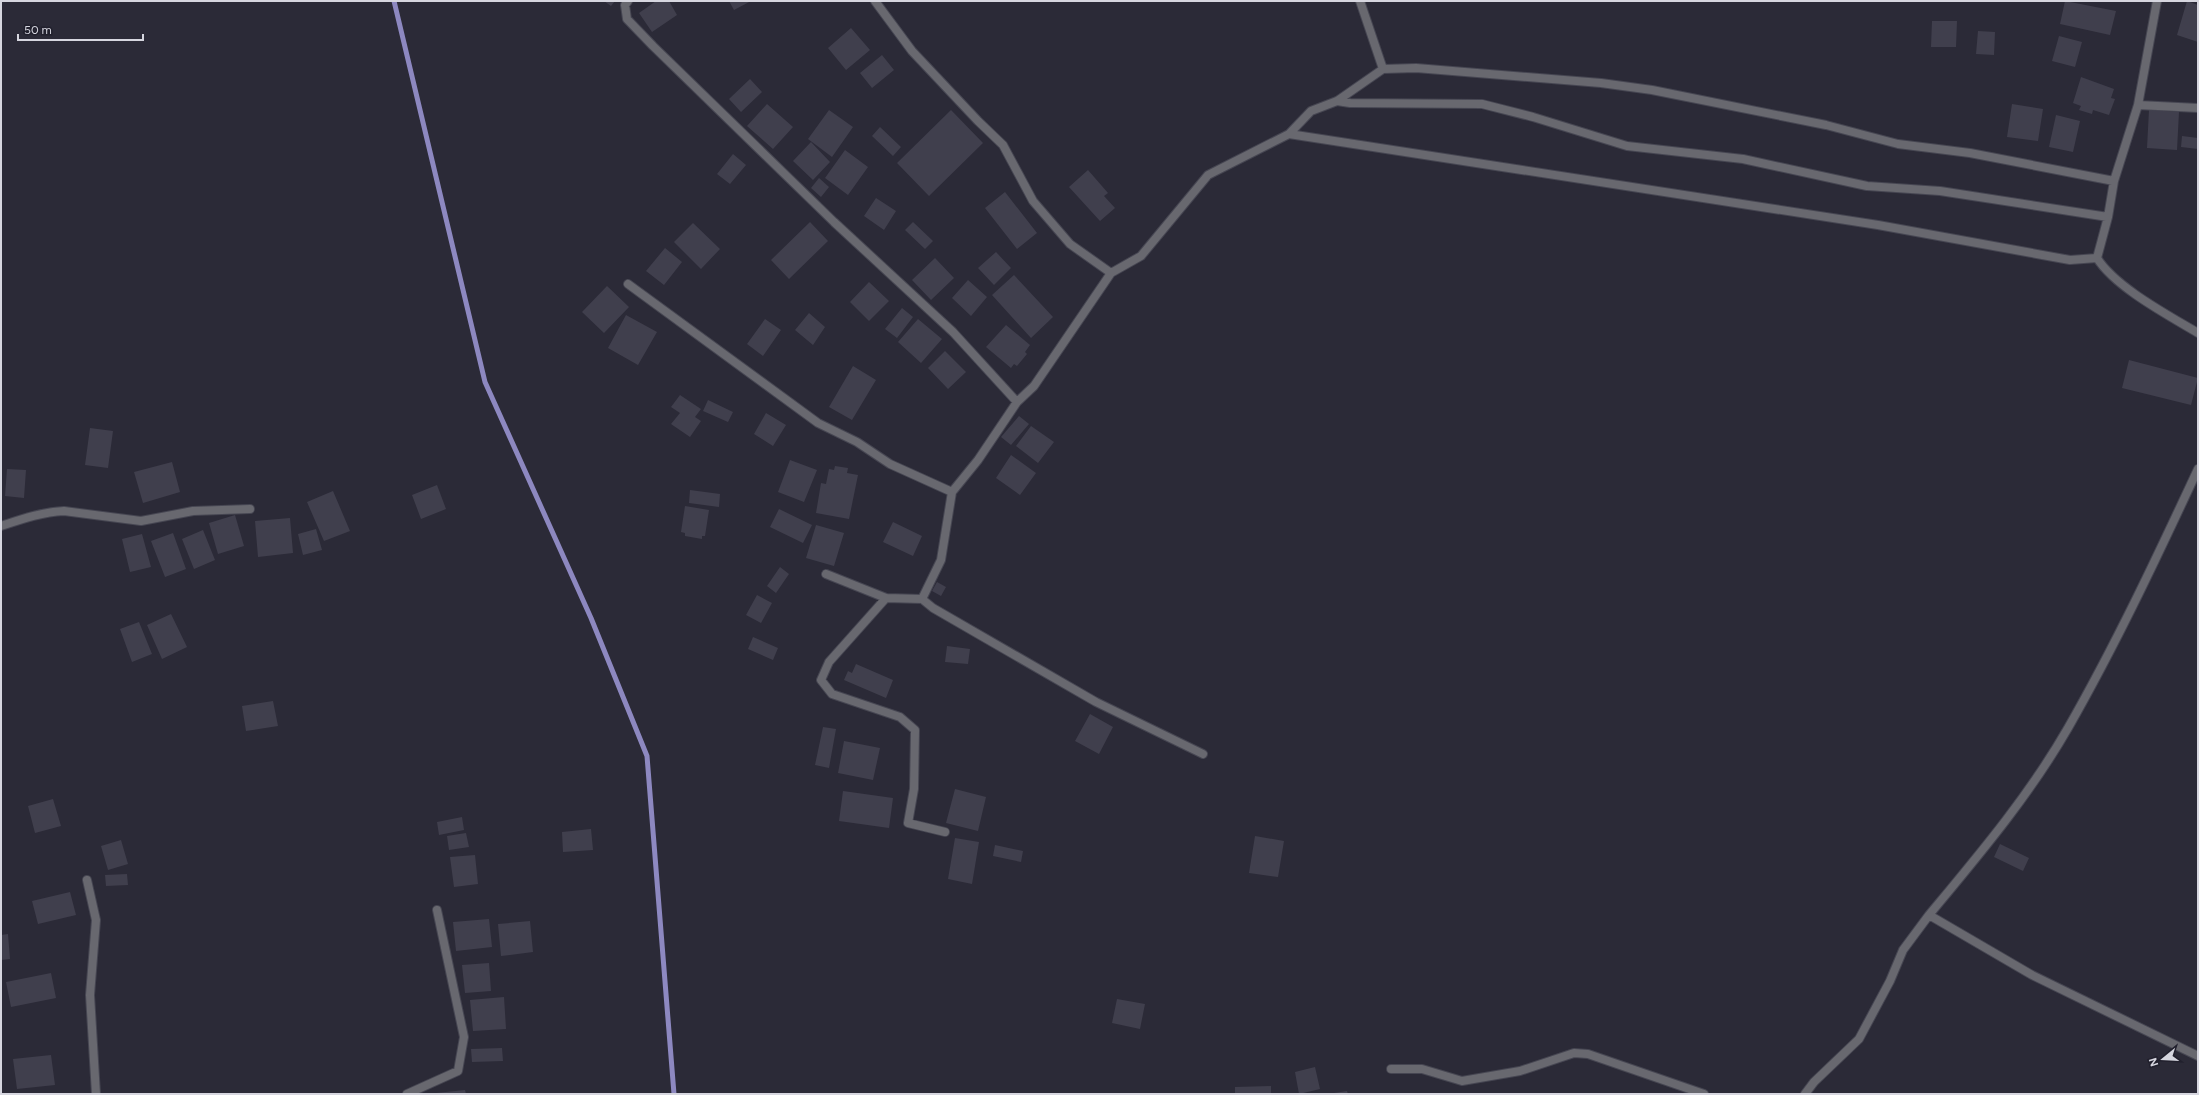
<svg xmlns="http://www.w3.org/2000/svg" width="2199" height="1095" font-family="Figtree,sans-serif">
<style>
.lines{fill:none;stroke-linecap:round;stroke-linejoin:round}
.stream{stroke:#8d88c0;stroke-width:5}
.building{fill:#403f4d}
.minor-casing{stroke:#464652;stroke-width:10}
.minor{stroke:#68686f;stroke-width:8}
</style>
<rect width="100%" height="100%" fill="#2b2a37"/>
<g class="lines">
<path class="stream" d="M394 1 485 382 591 618 647 756 674 1094"/>
</g>
<path class="building" d="M604 1H615L611 6Z
M656 1H669L677 15 652 32 639 13Z
M729 1H751L734 10Z
M2065 1 2116 11 2110 35 2060 24Z
M2187 1 2198 5V42L2177 35Z
M1932 21H1957L1956 47H1931Z
M851 28 870 50 846 70 828 48Z
M1978 31 1995 32 1994 55 1976 54Z
M2059 36 2082 42 2075 67 2052 61Z
M882 55 894 70 872 88 860 73Z
M2081 77 2114 89 2111 98 2115 99 2109 115 2093 110 2092 114 2079 110 2081 106 2073 103Z
M750 79 762 92 741 112 729 99Z
M767 104 793 127 773 149 747 126Z
M2012 104 2043 109 2038 141 2007 137Z
M829 110 853 127 832 157 808 139Z
M951 110 983 143 929 196 897 163Z
M2149 110 2179 112 2177 150 2147 148Z
M2056 115 2080 121 2073 152 2049 147Z
M880 127 901 147 893 156 872 136Z
M2182 136 2198 138V149L2181 147Z
M811 142 830 162 813 180 793 161Z
M845 150 868 167 848 195 825 178Z
M733 154 746 165 730 184 717 174Z
M1088 170 1108 193 1104 196 1115 208 1100 221 1069 187Z
M819 178 829 187 821 197 811 188Z
M1005 192 1037 233 1017 249 985 208Z
M876 198 896 211 884 230 864 216Z
M810 222 828 241 789 279 771 260Z
M913 222 933 241 925 249 905 230Z
M693 223 720 249 701 269 674 242Z
M665 248 682 262 664 285 646 271Z
M996 252 1011 268 994 285 978 268Z
M935 258 954 278 931 300 912 280Z
M1014 275 1053 317 1031 338 992 295Z
M968 280 987 297 971 316 952 298Z
M869 282 889 301 869 321 850 302Z
M607 286 629 307 604 333 582 312Z
M902 308 913 317 897 338 885 329Z
M809 313 825 327 813 345 795 330Z
M626 315 657 332 638 365 608 348Z
M765 319 781 330 763 356 747 344Z
M918 319 942 339 921 363 898 342Z
M1006 325 1030 345 1025 352 1027 354 1017 366 1014 364 1011 368 986 347Z
M945 351 966 372 948 389 928 368Z
M2129 360 2198 378 2191 405 2122 388Z
M853 366 876 380 852 420 829 407Z
M680 395 701 409 695 417 701 421 690 437 671 424 680 413 671 407Z
M708 400 733 412 728 422 703 411Z
M766 413 786 425 773 446 754 434Z
M1019 416 1029 424 1011 445 1001 437Z
M1031 426 1054 442 1038 463 1016 446Z
M90 428 113 431 108 468 85 465Z
M1011 455 1036 473 1020 495 996 478Z
M790 460 817 470 804 502 778 492Z
M172 462 180 492 143 503 134 472Z
M835 466 848 468 847 473 858 475 849 519 816 513 821 483 826 484 829 469 834 470Z
M7 469 26 470 24 498 5 496Z
M437 485 446 509 421 519 412 495Z
M690 490 720 494 719 507 689 503Z
M333 491 350 531 324 541 307 502Z
M685 506 709 510 705 536H702V539L685 536V533L681 532Z
M779 509 812 525 803 543 770 527Z
M235 515 244 546 218 554 209 523Z
M290 518 293 553 258 557 255 521Z
M893 522 922 536 913 556 883 542Z
M816 525 844 533 834 566 806 558Z
M316 529 322 550 303 555 298 534Z
M203 530 215 560 194 569 182 539Z
M173 533 186 569 165 577 151 541Z
M142 534 151 567 130 572 122 539Z
M780 567 789 574 776 593 767 586Z
M937 582 946 587 941 596 932 591Z
M757 595 772 603 761 623 746 615Z
M171 614 187 647 162 659 147 625Z
M139 622 152 654 132 662 120 629Z
M753 637 778 648 773 660 748 649Z
M947 646 970 649 968 664 945 662Z
M856 664 893 680 886 698 844 680 848 671 852 673Z
M273 701 278 726 246 731 242 706Z
M1090 714 1113 727 1099 754 1075 741Z
M823 727 836 729 829 768 815 765Z
M844 741 880 748 873 780 838 773Z
M955 789 986 797 978 831 946 823Z
M843 791 893 798 889 828 839 821Z
M53 799 61 826 35 833 28 806Z
M462 817 464 830 439 835 437 822Z
M591 829 593 850 563 852 562 832Z
M466 833 469 847 449 850 447 836Z
M1255 836 1284 841 1278 877 1249 873Z
M955 838 979 842 972 884 948 879Z
M121 840 128 864 108 870 101 846Z
M2000 844 2029 858 2023 871 1994 857Z
M995 845 1023 851 1021 862 993 856Z
M475 855 478 884 454 887 450 857Z
M127 874 128 885 106 886 105 875Z
M70 892 76 915 38 924 32 901Z
M489 919 492 947 456 951 453 922Z
M530 921 533 952 501 956 498 924Z
M8 934 10 959 1 960V935Z
M489 963 491 991 465 993 462 965Z
M51 973 56 998 11 1007 6 982Z
M504 997 506 1029 473 1031 470 1000Z
M1117 999 1145 1004 1140 1029 1112 1023Z
M502 1048 503 1061 472 1062 471 1049Z
M51 1055 55 1085 17 1089 13 1059Z
M1315 1067 1320 1089 1299 1094 1295 1072Z
M1271 1086V1094H1235V1087Z
M465 1090 466 1094H436V1093Z
M1347 1091 1348 1094H1334V1093Z"/>
<g class="lines">
<defs>
<path id="minor" d="M628 1 625 5 627 19 653 46 834 222 953 332 1017 402 1034 386 1111 273
M875 1 912 51 978 121 1003 145 1033 201 1070 244 1111 273 1141 256 1208 175 1289 134 1878 225 2070 260 2097 258
M1360 1 1383 69
M2157 1 2138 105 2114 181 2108 217 2097 258C2115 287 2168 315 2198 333
M1337 101 1350 103 1482 104 1533 117 1627 146 1743 159 1867 186 1940 191 2108 217
M2138 105 2198 108
M1289 134 1311 111 1337 101 1383 69 1416 68 1601 83 1652 90 1826 125 1898 144 1970 153 2114 181
M628 284 818 423 857 442 890 464 952 492
M2198 469C2157 557 2116 644 2068 728 2029 796 1978 856 1929 915L2032 975 2198 1056
M1 526C22 519 42 512 64 511L141 521 193 511 250 509
M826 574 886 598 922 599 941 560 952 492 978 460 1017 402
M886 598 829 662 821 680 832 694 900 717 915 730 914 789 908 823 945 832
M922 599 933 608 1096 702 1203 754
M87 880 96 920 90 995 96 1094
M1391 1069H1422L1462 1081 1520 1071 1574 1053 1588 1054 1704 1094
M407 1094 458 1071 464 1037 437 910
M1805 1094 1814 1082 1859 1039 1890 981 1903 950 1929 915"/>
</defs>
<use href="#minor" class="minor-casing"/>
<use href="#minor" class="minor"/>
</g>
<rect width="2199" height="1095" fill="none" stroke="#d6d6df" stroke-width="4"/>
<g transform="translate(2163 1059) rotate(252)" stroke="#21202d" stroke-width="3" paint-order="stroke">
<path d="M0-3L7 15L0 10L-7 15Z" fill="#d6d6df"/>
<text y="-6" font-size="11" font-weight="bold" text-anchor="middle" fill="#d6d6df">N</text>
</g>
<path d="M18 34v6h125v-6" fill="none" stroke="#d6d6df" stroke-width="2"/>
<text x="24" y="34" font-size="12" fill="#d6d6df" stroke="#21202d" stroke-width="3" paint-order="stroke">50 m</text>
</svg>
